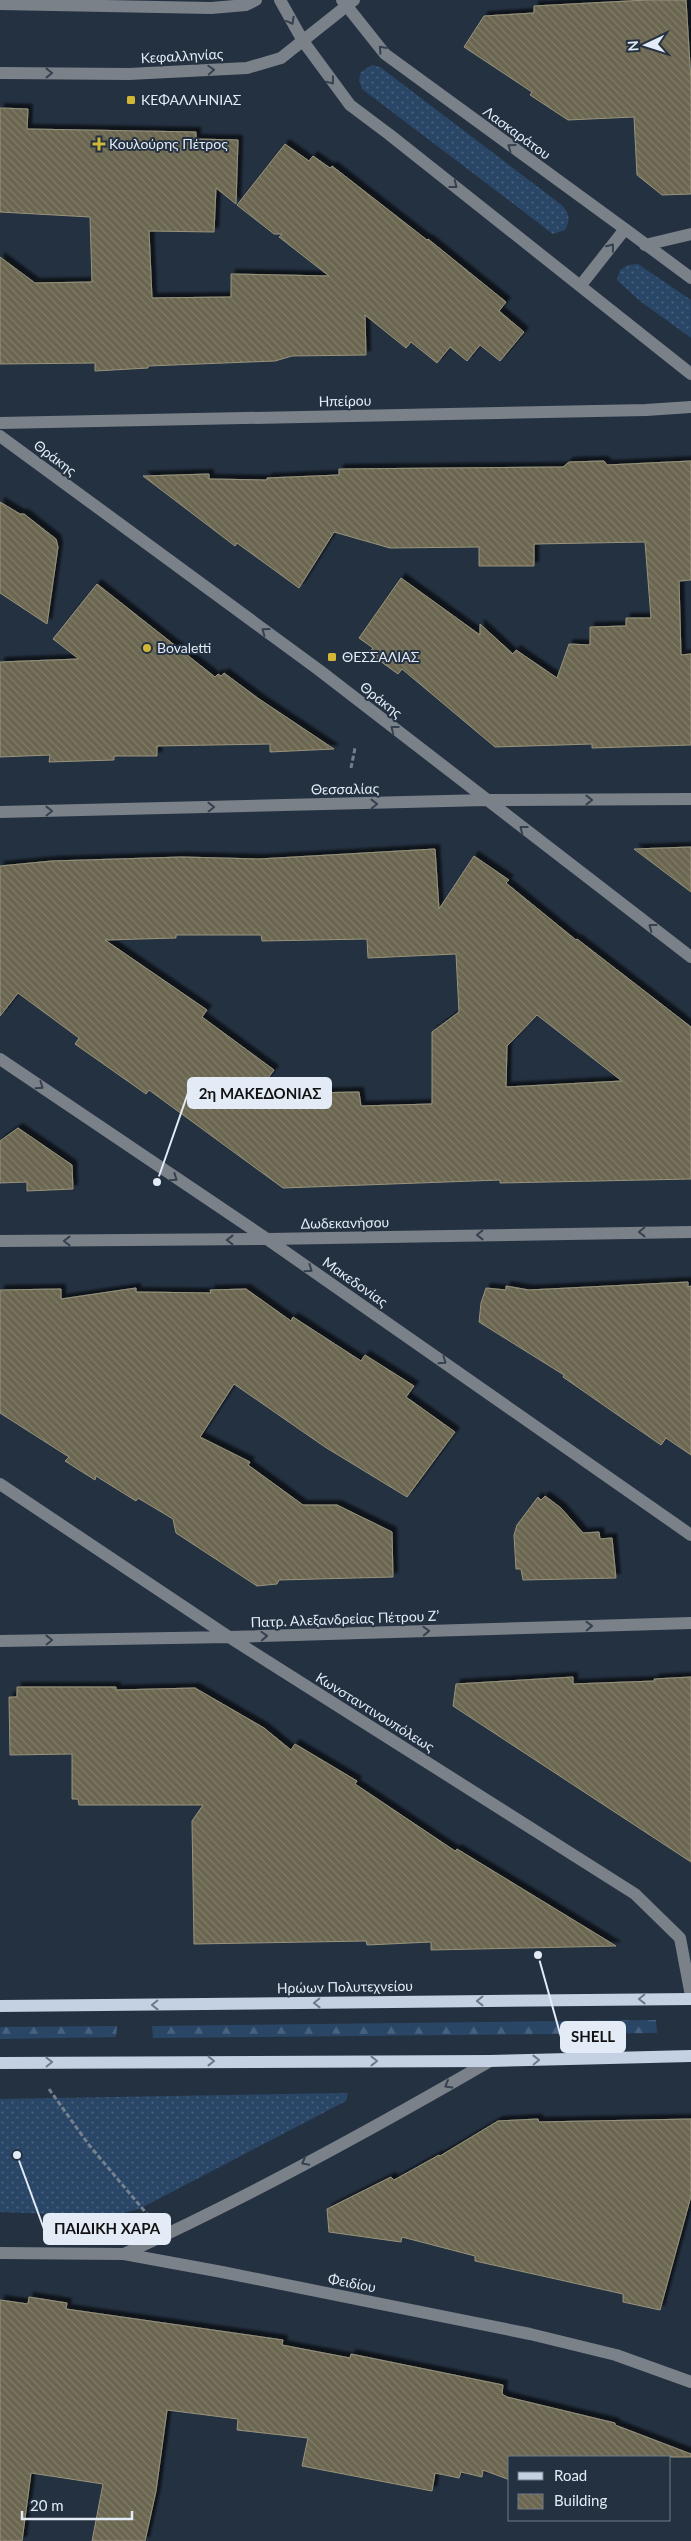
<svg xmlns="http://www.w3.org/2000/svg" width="691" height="2541" font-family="Lato,sans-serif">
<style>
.grass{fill:url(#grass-dots)}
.forest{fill:url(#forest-firs)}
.building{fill:url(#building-back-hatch);stroke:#98937c;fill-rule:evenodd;filter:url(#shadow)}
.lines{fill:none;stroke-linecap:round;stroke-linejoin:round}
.path{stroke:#747f8c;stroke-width:3;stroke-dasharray:5 2.5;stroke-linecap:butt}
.minor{stroke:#7a8189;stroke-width:12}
.major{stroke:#c3d1e2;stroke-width:12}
.oneway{stroke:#35414f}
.oneway2{stroke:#6c7989}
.poi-dot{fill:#d2b635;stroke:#243141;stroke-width:2}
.labels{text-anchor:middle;stroke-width:4;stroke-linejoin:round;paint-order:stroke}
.street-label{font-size:14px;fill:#e3ecf6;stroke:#243141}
.poi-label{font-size:14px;fill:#e3ecf6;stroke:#243141;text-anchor:start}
.leader{fill:none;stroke:#e3ecf6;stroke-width:2}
.callout-dot{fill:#e3ecf6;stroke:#243141;stroke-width:2}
.callout{fill:#e3ecf6;stroke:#e3ecf6;stroke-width:2}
.callout-label{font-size:15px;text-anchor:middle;font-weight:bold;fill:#111}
</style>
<defs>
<pattern id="grass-dots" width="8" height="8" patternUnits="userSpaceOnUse" patternTransform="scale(1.25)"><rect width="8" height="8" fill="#2a4667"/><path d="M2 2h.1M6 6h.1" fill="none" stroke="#49617d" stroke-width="1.8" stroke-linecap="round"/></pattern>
<pattern id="forest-firs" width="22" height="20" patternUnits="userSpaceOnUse" patternTransform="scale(1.25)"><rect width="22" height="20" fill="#2a4667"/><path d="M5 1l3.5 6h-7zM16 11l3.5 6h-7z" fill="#49617d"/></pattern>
<pattern id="building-back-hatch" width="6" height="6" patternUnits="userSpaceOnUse" patternTransform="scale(1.25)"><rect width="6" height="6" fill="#6b6650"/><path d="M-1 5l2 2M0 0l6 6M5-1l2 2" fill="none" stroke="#807c6a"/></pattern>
<filter id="shadow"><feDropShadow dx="4.5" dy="-4.5" stdDeviation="1" flood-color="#0009"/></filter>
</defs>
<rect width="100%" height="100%" fill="#243141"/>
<path class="grass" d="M372 65 380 67 563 206C570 215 570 220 565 230L553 234 362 89 359 80 361 72Z
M638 264 691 300V338L640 301 617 280 620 270 628 265Z
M348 2093 346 2101 139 2209 111 2216 0 2212V2099Z"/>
<path class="forest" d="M656 2020 657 2033 153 2038 152 2026Z
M117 2026 116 2037 0 2039V2027Z"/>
<path class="building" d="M647 0H686L691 81V194L662 195 637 175 634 117 568 120 530 95 532 92 464 47 484 16 534 13V6Z
M0 108 28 109 27 129 196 132V139L238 140 236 204 216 188 214 232 149 231 152 298 231 297V274L329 276 279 237 282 234H274L237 205 285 144 309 161 313 156 330 168 332 166 427 240 428 239 506 302 499 311 524 332 500 361 480 345 467 361 450 347 437 363 411 342 406 348 365 315 366 355 292 356 275 361 148 366V368L95 371V363L0 364V257L35 283 92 282 90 217 0 212Z
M604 461 607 465 691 461V580L679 581 681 655 691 654V745L592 748V744L495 747 402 669 398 674 369 653 373 648 359 638 401 578 480 635V624L513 654 516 650 557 678 569 644 590 645V627L626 626V618H651L645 542 534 544V566H479V547L390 548 334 532 299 588 237 543 235 546 143 476 209 474V479L267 480V478L339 475V469L563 467 569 462Z
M0 502 20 514H24L56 539 58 547 47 624 0 593Z
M97 584 215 677 218 674 221 676 224 673 259 699 334 749 270 752V744L157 746V756H114V760L49 762 50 755 0 757V662L79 659 53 639Z
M691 847V892L634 849Z
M435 849 439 909 474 856 509 880 506 883 576 940 577 939 691 1027V1179L500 1183V1180L283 1188 149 1090 146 1094 75 1044 79 1038 18 993 0 1016V866L52 861 182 857 259 859ZM176 935H261L262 941 367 939 368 958 456 954 459 1012 432 1032V1104L361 1106 359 1092 256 1094 274 1070 202 1017 207 1010 105 940 176 938ZM537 1015 622 1081 506 1087 507 1046Z
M18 1128 72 1165 73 1189 27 1191V1182L0 1183V1141Z
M688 1282V1287L691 1286V1455L666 1438 661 1445 563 1377 564 1375 479 1322 481 1303 486 1288 506 1290V1286L529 1290Z
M136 1288V1292L211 1293 210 1290 246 1289 291 1321 293 1317 361 1361 365 1355 414 1386 406 1397 455 1432 407 1497 325 1447 234 1384 200 1437 250 1462 248 1465 303 1505H337L392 1532 393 1577 279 1580 277 1584 257 1586 176 1533 173 1519 138 1498 136 1501 96 1476 95 1480 65 1461 69 1457 0 1413V1290L61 1289V1299Z
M545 1496 561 1508 583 1533 599 1532 600 1539 612 1538 616 1578 523 1580 521 1569H516L514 1535 517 1525 538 1497 541 1500Z
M573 1677V1684L655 1681 654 1679 691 1677V1862L453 1706 456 1684Z
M17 1687H116V1690L195 1688 264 1728 291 1750 295 1744 357 1781 355 1784 455 1851 457 1849 616 1946 431 1950V1942L367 1945 366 1941 194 1944 192 1821 203 1805H79L78 1799H72V1754L10 1755 9 1697H17Z
M538 2119 539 2122 691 2119V2196L660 2310 623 2302V2294L475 2261V2256L402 2237 401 2242 329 2232 327 2209 391 2177 394 2180 439 2155 440 2156 498 2121Z
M29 2297 67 2303 66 2309 283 2340 282 2345 350 2358 351 2354 503 2385 502 2394 507 2397 615 2423V2425L691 2454V2457H510V2480L483 2470 482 2477 461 2472 459 2478 435 2473 432 2491 302 2466 308 2438 237 2430 238 2419 167 2410 156 2491 145 2541H92L103 2484 31 2473 22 2541H0V2300L28 2304Z"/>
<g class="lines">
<path class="path" d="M351 768 355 748
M49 2089 89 2145 147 2214"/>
<path class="minor" d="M280 0 303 41 350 105 390 135 691 374
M342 0 385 54 625 229 581 285
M0 4 211 8 246 5 256 0
M0 73 129 74 247 68 281 58 354 0
M625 229 691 278
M645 245 691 234
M0 423 646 410 691 407
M0 436 319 670 691 957
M0 812 486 800 691 799
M0 1059 267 1239 691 1535
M0 1241 267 1239 691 1232
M0 1484 229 1637 635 1894 680 1938 691 1996
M0 1641 229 1637 691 1623
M0 2253 124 2254 222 2272 530 2334 616 2355 691 2382
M124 2254C249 2197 371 2130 490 2061"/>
<path class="major" d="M0 2006 691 1999
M0 2063 490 2061 691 2056"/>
</g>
<defs><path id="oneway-chevron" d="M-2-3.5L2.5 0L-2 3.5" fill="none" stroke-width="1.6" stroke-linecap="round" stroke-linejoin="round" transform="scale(1.25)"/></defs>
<g class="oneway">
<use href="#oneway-chevron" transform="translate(291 21) rotate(61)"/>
<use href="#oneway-chevron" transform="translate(382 49) rotate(-132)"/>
<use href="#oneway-chevron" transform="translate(211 70) rotate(-3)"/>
<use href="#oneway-chevron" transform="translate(49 73)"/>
<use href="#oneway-chevron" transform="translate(331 81) rotate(53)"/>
<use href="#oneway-chevron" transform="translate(511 147) rotate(-144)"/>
<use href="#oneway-chevron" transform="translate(454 185) rotate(38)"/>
<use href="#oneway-chevron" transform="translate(611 247) rotate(-52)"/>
<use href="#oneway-chevron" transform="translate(265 631) rotate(-144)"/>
<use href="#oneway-chevron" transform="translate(394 729) rotate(-142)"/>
<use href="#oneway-chevron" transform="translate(589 800)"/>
<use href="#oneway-chevron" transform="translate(374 804) rotate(-1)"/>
<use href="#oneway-chevron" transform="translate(211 807) rotate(-1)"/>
<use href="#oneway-chevron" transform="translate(49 811) rotate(-1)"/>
<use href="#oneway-chevron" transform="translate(523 829) rotate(-142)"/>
<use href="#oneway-chevron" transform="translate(652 927) rotate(-143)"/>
<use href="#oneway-chevron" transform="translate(40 1086) rotate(34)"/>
<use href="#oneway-chevron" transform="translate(174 1178) rotate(34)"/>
<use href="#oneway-chevron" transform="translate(642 1232) rotate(179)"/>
<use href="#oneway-chevron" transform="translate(480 1235) rotate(179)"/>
<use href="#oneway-chevron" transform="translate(230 1240) rotate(180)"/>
<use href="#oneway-chevron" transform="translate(67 1241) rotate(180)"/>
<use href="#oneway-chevron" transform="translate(309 1269) rotate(35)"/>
<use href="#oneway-chevron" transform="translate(443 1361) rotate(35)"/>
<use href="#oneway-chevron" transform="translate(589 1626) rotate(-2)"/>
<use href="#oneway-chevron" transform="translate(426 1631) rotate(-2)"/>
<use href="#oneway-chevron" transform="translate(264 1636) rotate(-2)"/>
<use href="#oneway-chevron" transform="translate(49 1640) rotate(-1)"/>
<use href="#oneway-chevron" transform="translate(448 2085) rotate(150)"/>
<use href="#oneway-chevron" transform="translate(305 2162) rotate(152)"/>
</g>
<g class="oneway2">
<use href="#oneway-chevron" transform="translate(642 1999) rotate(179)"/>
<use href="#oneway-chevron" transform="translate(480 2001) rotate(179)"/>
<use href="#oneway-chevron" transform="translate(317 2003) rotate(179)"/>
<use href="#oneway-chevron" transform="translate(155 2005) rotate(179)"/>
<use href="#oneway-chevron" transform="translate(536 2060) rotate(-1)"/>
<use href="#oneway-chevron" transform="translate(211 2061)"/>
<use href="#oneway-chevron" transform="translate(374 2061)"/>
<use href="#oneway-chevron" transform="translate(49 2062) rotate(-1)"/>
</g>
<g class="poi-dot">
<rect x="126" y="95" width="10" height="10" rx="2.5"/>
<path d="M96.5 136.5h5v5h5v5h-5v5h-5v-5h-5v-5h5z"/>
<circle cx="147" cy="648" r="5"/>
<rect x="327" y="652" width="10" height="10" rx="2.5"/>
</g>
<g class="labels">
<g class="street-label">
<text transform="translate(182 56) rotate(-3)" y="5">Κεφαλληνίας</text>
<text transform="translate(517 133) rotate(36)" y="5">Λασκαράτου</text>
<text transform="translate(345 401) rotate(-1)" y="5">Ηπείρου</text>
<text transform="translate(55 458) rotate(37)" y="5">Θράκης</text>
<text transform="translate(381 700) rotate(38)" y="5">Θράκης</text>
<text transform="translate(345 789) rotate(-1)" y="5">Θεσσαλίας</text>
<text transform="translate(345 1223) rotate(-1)" y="5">Δωδεκανήσου</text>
<text transform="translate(355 1282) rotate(35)" y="5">Μακεδονίας</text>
<text transform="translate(345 1619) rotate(-2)" y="5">Πατρ. Αλεξανδρείας Πέτρου Ζ’</text>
<text transform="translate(375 1712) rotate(32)" y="5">Κωνσταντινουπόλεως</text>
<text transform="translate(345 1987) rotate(-1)" y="5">Ηρώων Πολυτεχνείου</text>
<text transform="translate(352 2283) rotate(11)" y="5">Φειδίου</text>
</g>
<g class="poi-label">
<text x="141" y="105">ΚΕΦΑΛΛΗΝΙΑΣ</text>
<text x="109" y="149">Κουλούρης Πέτρος</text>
<text x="157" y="653">Bovaletti</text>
<text x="342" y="662">ΘΕΣΣΑΛΙΑΣ</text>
</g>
</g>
<path class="leader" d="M157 1182L188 1093M538 1955L561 2037M17 2155L44 2229"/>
<g class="callout-dot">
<circle cx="157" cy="1182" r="5"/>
<circle cx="538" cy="1955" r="5"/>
<circle cx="17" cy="2155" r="5"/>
</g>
<g class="callout">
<rect x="188" y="1078" width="143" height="30" rx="5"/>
<rect x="561" y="2022" width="64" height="30" rx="5"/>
<rect x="44" y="2214" width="126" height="30" rx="5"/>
</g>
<g class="callout-label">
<text x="260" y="1099">2η ΜΑΚΕΔΟΝΙΑΣ</text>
<text x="593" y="2042">SHELL</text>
<text x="107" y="2234">ΠΑΙΔΙΚΗ ΧΑΡΑ</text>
</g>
<rect x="508" y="2456" width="162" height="65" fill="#243141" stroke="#707c89"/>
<rect x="518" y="2472" width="25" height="8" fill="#c3d1e2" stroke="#707c89"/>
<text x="554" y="2481" font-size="15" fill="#e3ecf6">Road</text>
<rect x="518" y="2494" width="25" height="15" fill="url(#building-back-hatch)" stroke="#707c89"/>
<text x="554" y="2506" font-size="15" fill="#e3ecf6">Building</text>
<g transform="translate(646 45) rotate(266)" stroke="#243141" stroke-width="4" paint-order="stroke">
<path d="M0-4L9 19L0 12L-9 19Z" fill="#e3ecf6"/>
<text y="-8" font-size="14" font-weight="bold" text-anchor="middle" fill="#e3ecf6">N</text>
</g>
<path d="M22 2511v8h110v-8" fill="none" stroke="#e3ecf6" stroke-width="2.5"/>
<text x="30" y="2511" font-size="15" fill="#e3ecf6" stroke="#243141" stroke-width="4" paint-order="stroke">20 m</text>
</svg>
